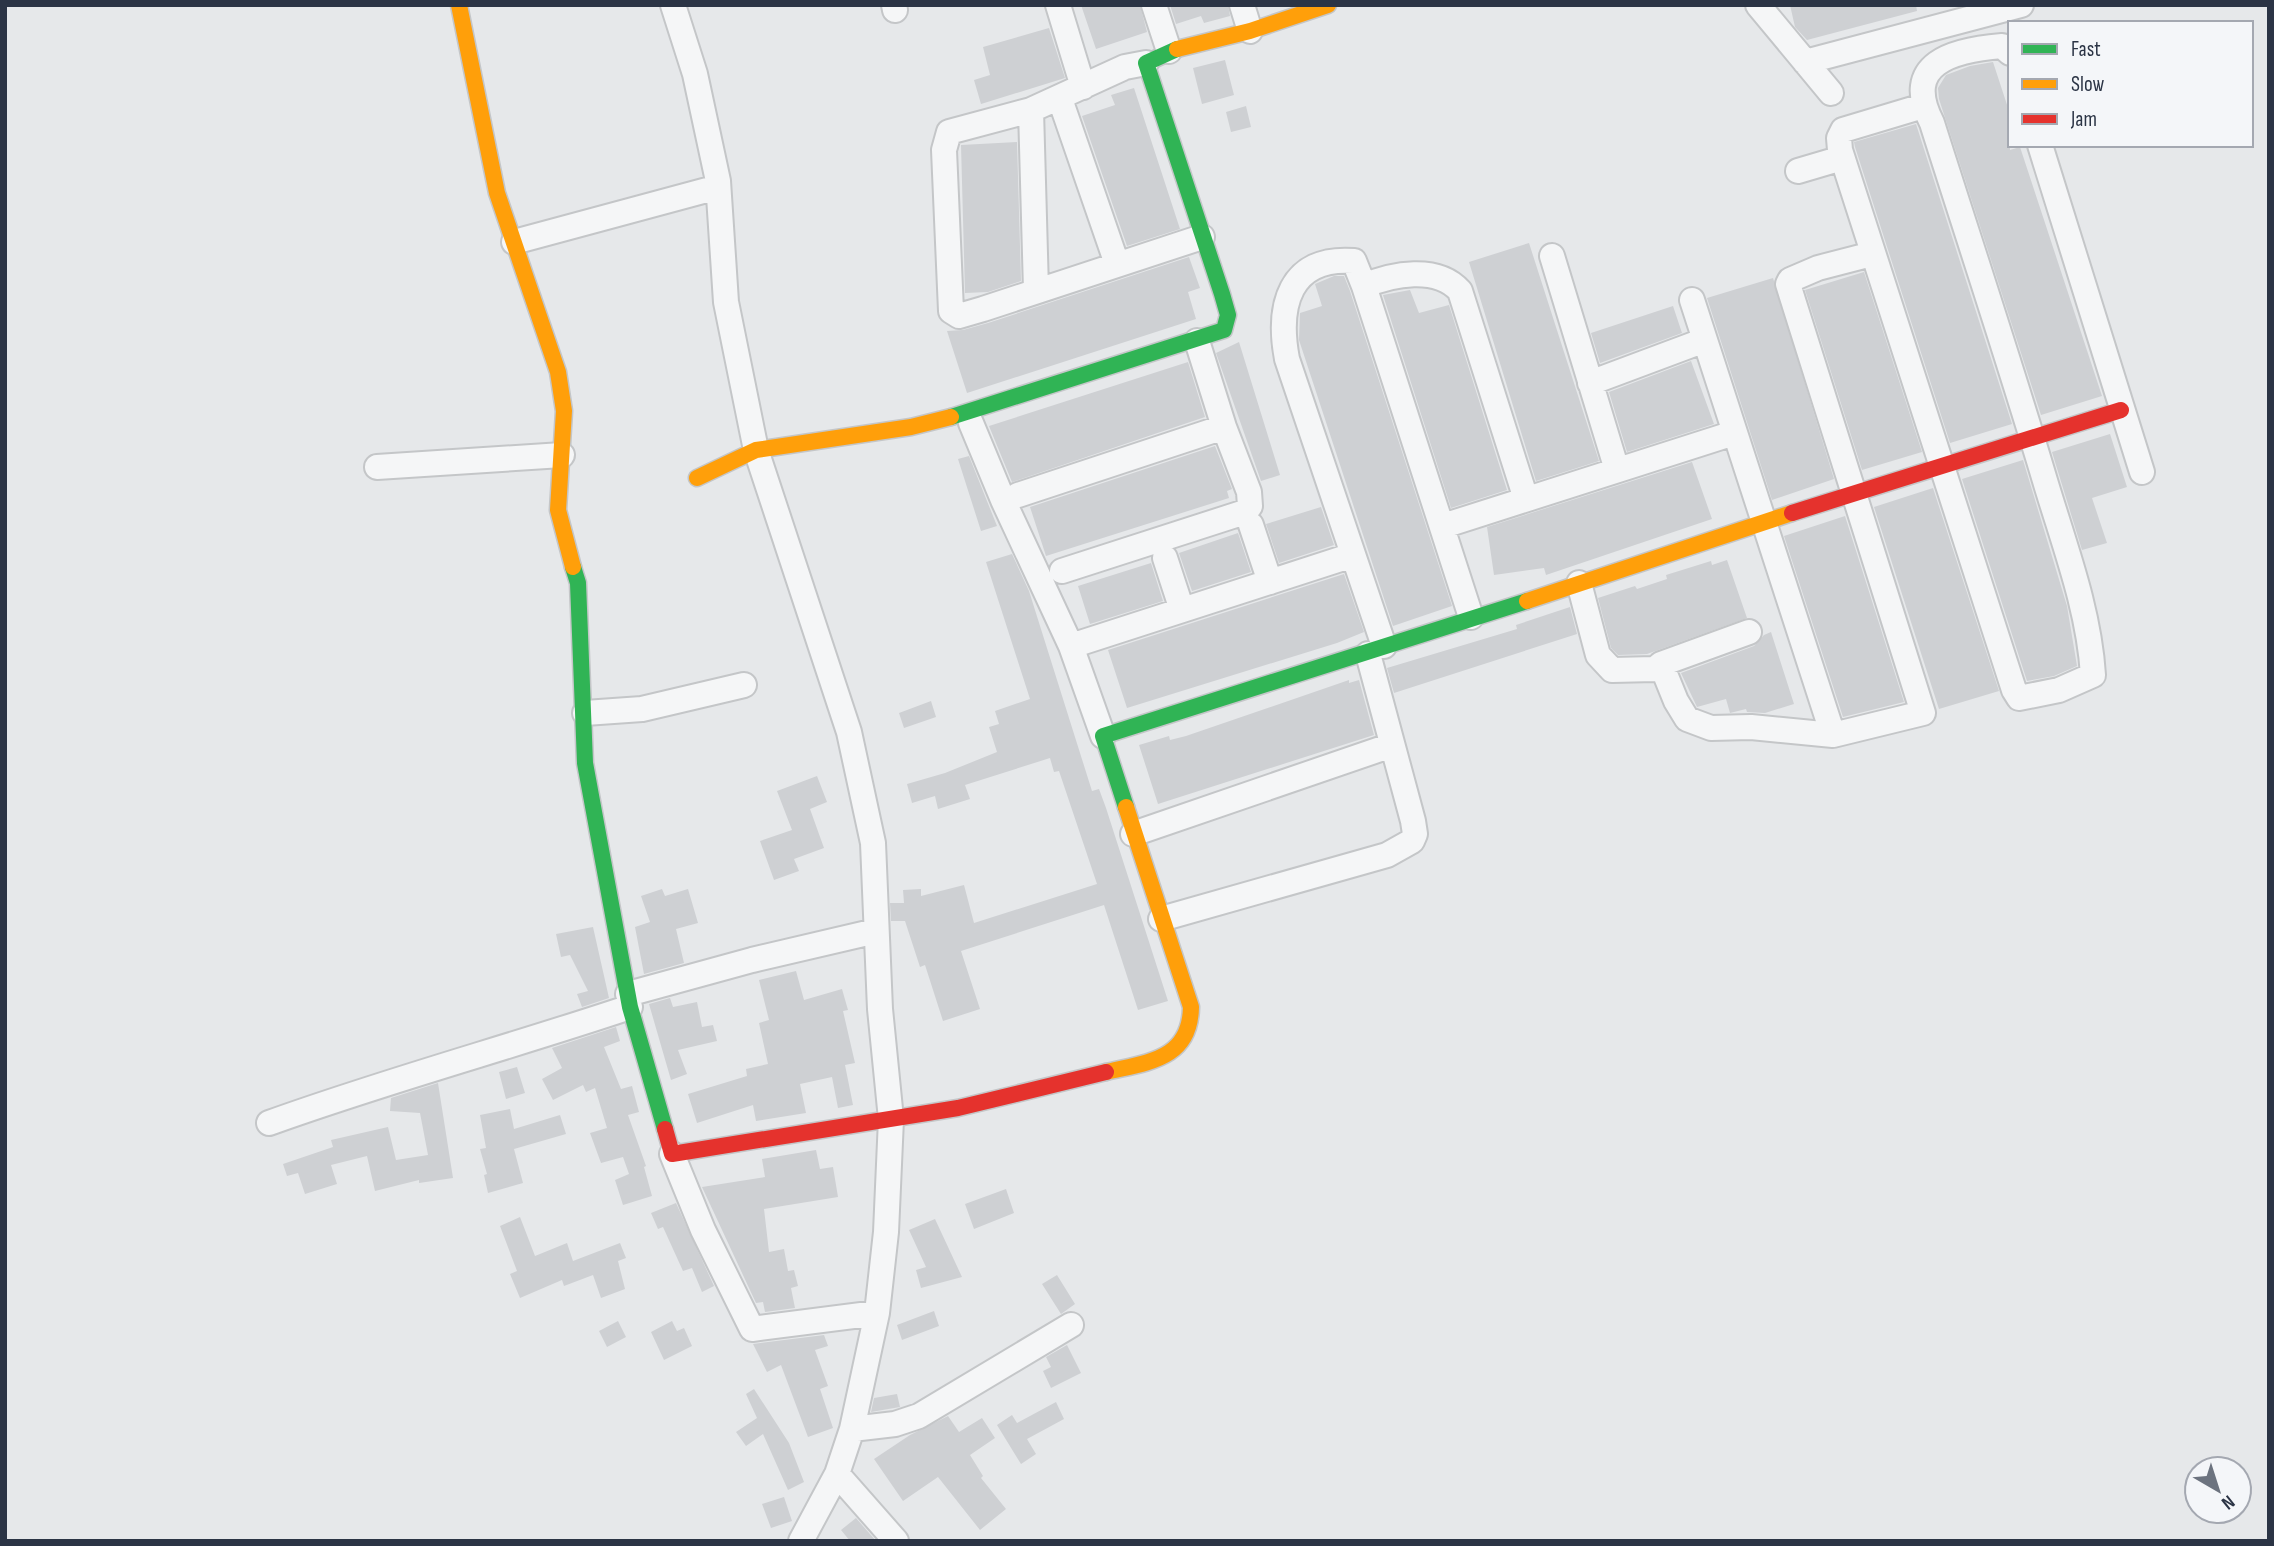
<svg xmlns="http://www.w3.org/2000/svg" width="2274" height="1546" font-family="'Sofia Sans Condensed',sans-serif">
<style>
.building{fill:#ced0d3}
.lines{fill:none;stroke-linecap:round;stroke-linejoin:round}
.street-casing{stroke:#c4c6c8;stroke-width:28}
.fast-casing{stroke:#c4c6c8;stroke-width:19}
.slow-casing{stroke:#c4c6c8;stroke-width:19}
.jam-casing{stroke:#c4c6c8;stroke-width:19}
.street{stroke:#f5f6f7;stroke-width:24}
.fast{stroke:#30b455;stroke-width:16}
.slow{stroke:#ff9f0a;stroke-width:16}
.jam{stroke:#e5322d;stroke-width:16}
</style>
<rect width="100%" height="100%" fill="#e6e8ea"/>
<path class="building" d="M1081 5H1140L1147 32 1096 49Z
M1170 5H1228L1230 16 1204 23 1201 16 1176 24Z
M1790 5H1916L1917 11 1807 40 1795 27Z
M1049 28 1065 78 981 104 974 80 990 75 983 47Z
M1225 60 1234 95 1202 104 1193 68Z
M1993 62 2010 114V150L2020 147 2102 396 2041 415 1939 99 1938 88 1946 75 1970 66Z
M1134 88 1180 229 1127 246 1082 116 1115 105 1111 95Z
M1246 106 1251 127 1231 132 1226 112Z
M1916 124 2012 424 1950 443 1855 147 1854 142Z
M1017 142 1021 281 988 292 965 293 961 145Z
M1529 243 1599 461 1536 481 1469 262Z
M1189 257 1200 288 1188 292 1196 319 967 393 947 331 963 330 988 323Z
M1864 272 1922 452 1862 470 1805 290Z
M1334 276H1344L1350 291 1452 606 1393 626 1299 340 1300 313 1322 306 1315 284Z
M1773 278 1834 479 1772 500 1707 298Z
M1410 290 1419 313 1449 305 1507 490 1451 508 1383 295Z
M1673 306 1682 333 1600 363 1591 333Z
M1239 342 1280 475 1261 481 1216 353Z
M1691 361 1714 424 1627 452 1609 392Z
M1188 362 1205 417 1012 482 989 426Z
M2110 434 2127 487 2092 498 2107 543 2082 550 2052 452Z
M1215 446 1232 489 1227 491 1229 498 1046 556 1030 507Z
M969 456 997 526 981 531 958 459Z
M2023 460 2067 606 2077 666 2054 676 2027 681 1962 479Z
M1692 462 1712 519 1546 575 1544 568 1494 575 1487 527Z
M1933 488 1999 691 1939 709 1874 507Z
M1321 507 1334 545 1279 563 1266 524Z
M1845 516 1904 702 1843 717 1784 536Z
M1238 533 1251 572 1192 591 1179 553Z
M1012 554 1029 591 1092 791 1099 789 1106 808 1168 1001 1138 1010 1104 905 961 951 980 1009 943 1021 925 965 920 967 905 921H891L890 903H904L903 890 921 889V896L964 885 974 923 1097 884 1059 771 1054 772 1050 758 965 785 970 799 938 809 935 796 912 803 907 784 945 773 997 752 989 727 999 724 995 711 1030 699 986 562Z
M1727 560 1747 618 1647 654 1618 655 1611 648 1598 598 1635 586 1637 589 1667 579 1666 575 1711 561 1712 565Z
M1151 563 1163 601 1090 624 1078 586Z
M1344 574 1364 632 1337 643 1127 708 1108 650Z
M1570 607 1577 634 1394 693 1387 668 1517 629 1516 625Z
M1771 632 1794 704 1765 713 1747 712 1746 709 1730 713 1726 699 1697 707 1681 673 1754 646 1764 635Z
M1349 680V683L1359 680 1374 735 1158 804 1139 745 1169 736 1170 740 1186 736Z
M931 701 936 717 904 728 899 713Z
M817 776 827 802 810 809 824 848 794 859 799 871 774 880 760 841 792 830 777 791Z
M662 889 665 896 688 889 698 923 676 929 684 963 644 974 635 927 650 922 641 896Z
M593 927 609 998 582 1007 577 994 588 991 570 955 561 957 556 934Z
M796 971 804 1000 842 989 848 1010 843 1011 855 1063 845 1065 853 1105 838 1108 832 1077 800 1084 806 1113 756 1121 753 1105 697 1123 688 1094 747 1076 746 1069 768 1064 759 1023 769 1020 759 980Z
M670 998 673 1007 697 1002 702 1027 713 1025 717 1041 678 1050 687 1074 671 1080 649 1004Z
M616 1027 620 1041 604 1047 621 1089 632 1086 639 1112 628 1115 646 1166 644 1167 652 1196 623 1205 615 1180 629 1174 623 1157 601 1163 590 1133 607 1128 595 1088 586 1092 583 1085 553 1100 542 1079 562 1068 552 1048Z
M517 1067 525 1093 506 1099 499 1072Z
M438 1083 453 1178 419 1183V1180L375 1191 367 1156 331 1165 337 1184 305 1194 298 1173 287 1176 283 1164 333 1147 331 1140 388 1127 396 1160 428 1155 420 1113 390 1111 391 1098Z
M510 1109 514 1129 560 1115 566 1134 514 1149 523 1183 488 1193 484 1175 487 1174 480 1149 486 1148 480 1115Z
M816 1150 820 1169 833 1167 838 1197 764 1209 769 1252 784 1249 788 1271 794 1270 798 1286 791 1288 795 1308 765 1312 763 1302 756 1303 702 1187 765 1177 762 1159Z
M1006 1189 1014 1213 974 1229 965 1204Z
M676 1203 714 1286 702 1292 692 1268 683 1271 663 1227 658 1229 651 1213Z
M520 1217 535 1256 567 1243 573 1261 620 1243 626 1258 618 1261 625 1289 601 1298 593 1275 564 1286 562 1280 520 1298 510 1274 517 1271 500 1226Z
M935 1219 962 1277 921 1288 916 1270 926 1267 909 1230Z
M1057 1275 1075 1304 1061 1314 1042 1284Z
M934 1311 939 1326 902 1340 897 1325Z
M618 1321 626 1337 607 1347 599 1331Z
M672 1321 677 1331 684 1328 692 1346 664 1360 651 1332Z
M824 1335 828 1346 815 1350 828 1386 820 1389 833 1428 808 1437 781 1365 767 1372 753 1344Z
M1067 1345 1081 1373 1051 1388 1043 1371 1051 1367 1046 1357Z
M754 1389 789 1443 804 1482 788 1490 763 1434 746 1446 736 1432 757 1418 746 1394Z
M897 1394 900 1407 871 1412 874 1398Z
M1056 1402 1064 1419 1027 1439 1036 1454 1021 1464 997 1425 1012 1415 1017 1423Z
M948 1416 959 1432 982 1418 995 1438 970 1455 983 1476 981 1478 1006 1509 980 1530 938 1477 903 1501 874 1459 910 1435Z
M784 1497 792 1521 771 1528 762 1504Z
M856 1518 876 1541H850L841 1530Z"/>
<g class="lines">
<defs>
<path id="street" d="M673 5 695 74 718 181 726 302 756 450 849 732 873 843 880 1009 891 1119 886 1232 877 1313 852 1429 837 1474 801 1541
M894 5 895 10
M1058 5 1083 87
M1154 5 1169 51
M1242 5 1250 31
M1758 5 1831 93
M1805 62 2021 5
M1146 63 1125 67 1031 110 949 132 944 150 951 311 959 316 983 309 1202 237
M1060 99 1117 264
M1923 106 1843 130 1839 138 1840 150 2014 690 2019 698 2059 690 2093 675C2089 610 2065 547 2046 484 2010 363 1970 243 1932 123 1901 63 1953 50 2002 46L2010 53
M1031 110 1036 290
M2040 145 2142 472
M1798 171 1842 158
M514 242 718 187
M1552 256 1617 470
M1364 286 1354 261C1289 256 1277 306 1287 359L1384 646
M1692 300 1833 735 1923 713 1788 284 1790 280 1818 268 1872 254
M1590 383 1705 340
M971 423 1003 500 1071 646 1103 736
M377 467 562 455
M1018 495 1224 427
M1251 525 1270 582
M1443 526 1734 433
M1165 558 1182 610
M1062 571 1245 512 1250 506 1249 492 1224 427 1197 341
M1579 583 1598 655 1612 670 1655 669 1661 664 1676 701 1687 719 1711 728 1751 727 1833 735
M1471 617 1364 286C1392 274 1437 265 1460 291L1526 499
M1071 646 1353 555
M1661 664 1749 632
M585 713 642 709 744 685
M1133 834 1392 745
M1161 919 1387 855 1412 841 1415 834 1413 821 1368 654
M628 994 752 960 876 931
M269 1123C388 1080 511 1047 630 1007
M672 1154 703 1230 752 1329 877 1313
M852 1429 895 1424 919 1416 1071 1325
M837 1474 896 1541"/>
<path id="fast" d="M951 417 1224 330 1228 315 1222 294 1146 63 1177 49
M573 567 578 583 585 763 630 1007 665 1129
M1126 807 1103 736 1527 601"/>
<path id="slow" d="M459 5 497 193 558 372 564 411 558 510 573 567
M1177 49 1250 31 1328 5
M697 478 756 450 911 427 951 417
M1527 601 1792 513
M1106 1072C1148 1062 1190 1060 1191 1007L1126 807"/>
<path id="jam" d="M1792 513 2121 410
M665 1129 672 1154 958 1108 1106 1072"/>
</defs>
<use href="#street" class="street-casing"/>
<use href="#fast" class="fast-casing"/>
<use href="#slow" class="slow-casing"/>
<use href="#jam" class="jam-casing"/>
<use href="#street" class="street"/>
<use href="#fast" class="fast"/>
<use href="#slow" class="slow"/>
<use href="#jam" class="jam"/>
</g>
<rect width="2274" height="1546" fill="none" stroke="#2b3445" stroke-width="14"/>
<rect x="2008" y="21" width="245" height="126" fill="#f4f6f9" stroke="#a4a8b1" stroke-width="2"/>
<rect x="2022" y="44" width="35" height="10" fill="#30b455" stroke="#a4a8b1" stroke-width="2"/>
<text x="2071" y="56" font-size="21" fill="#2b3445">Fast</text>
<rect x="2022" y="79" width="35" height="10" fill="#ff9f0a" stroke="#a4a8b1" stroke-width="2"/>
<text x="2071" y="91" font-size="21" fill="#2b3445">Slow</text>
<rect x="2022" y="114" width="35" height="10" fill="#e5322d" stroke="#a4a8b1" stroke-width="2"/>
<text x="2071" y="126" font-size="21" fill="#2b3445">Jam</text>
<g transform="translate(2218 1490) rotate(141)"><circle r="33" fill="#f4f6f9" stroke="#a4a8b1" stroke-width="2"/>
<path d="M0-5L12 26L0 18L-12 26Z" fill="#6c737f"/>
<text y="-10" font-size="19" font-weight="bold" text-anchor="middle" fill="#2b3445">N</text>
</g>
</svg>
